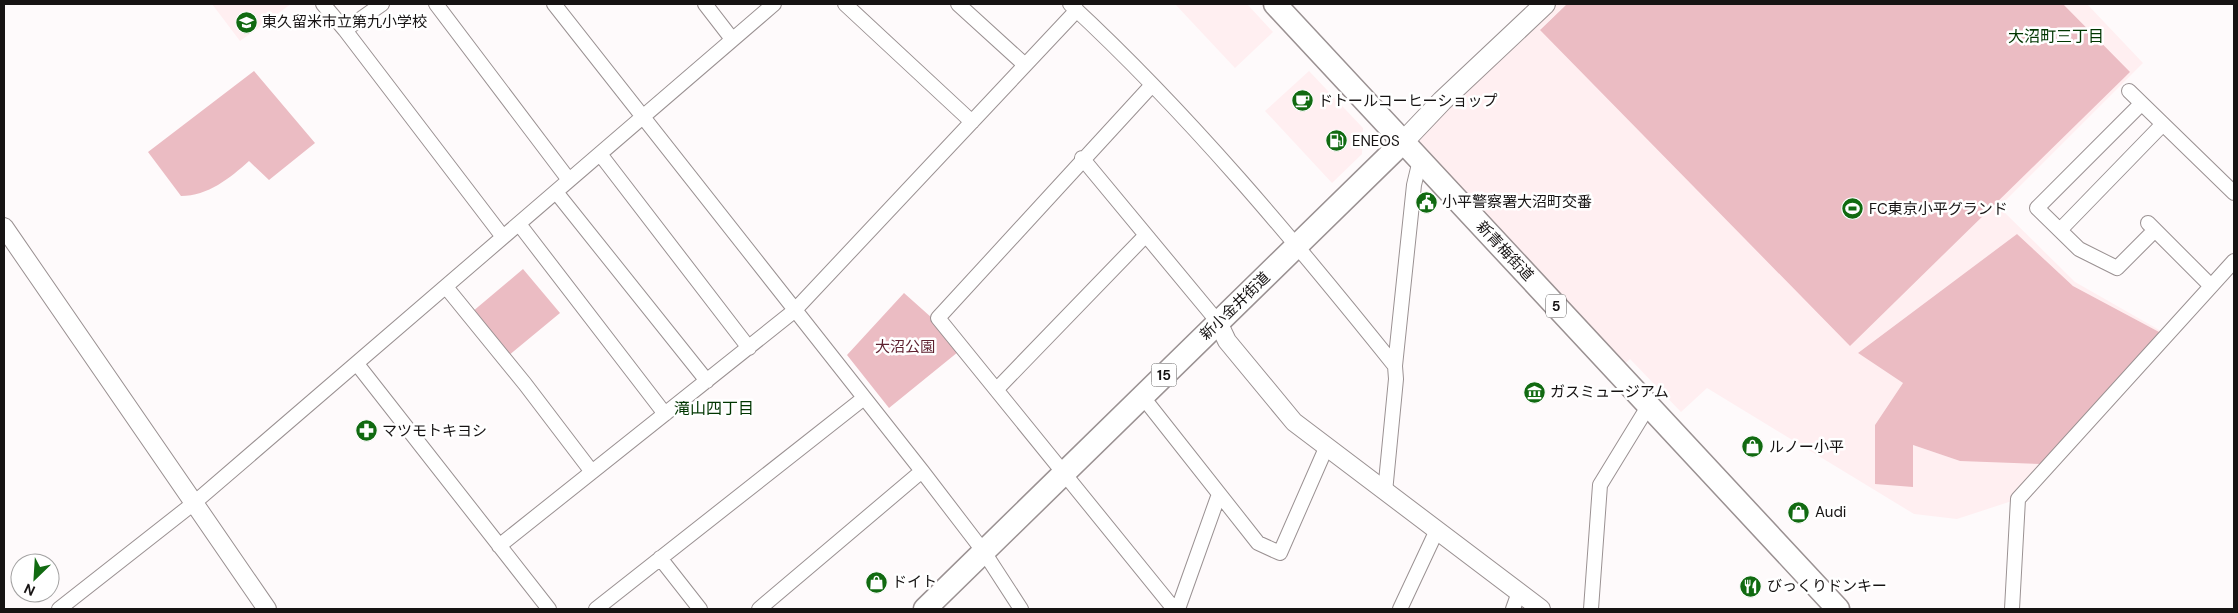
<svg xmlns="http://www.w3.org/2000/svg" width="2238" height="613" font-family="'DM Sans','Noto Sans JP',sans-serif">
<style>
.built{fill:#ffeff1;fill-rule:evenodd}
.green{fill:#ebbcc3}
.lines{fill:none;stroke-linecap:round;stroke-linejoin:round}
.minor-casing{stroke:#9a9192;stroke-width:16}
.tertiary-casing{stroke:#9a9192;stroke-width:20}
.secondary-casing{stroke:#9a9192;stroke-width:22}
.primary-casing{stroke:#9a9192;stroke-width:25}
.minor{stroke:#fff;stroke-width:14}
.tertiary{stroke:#fff;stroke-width:18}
.secondary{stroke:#fff;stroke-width:20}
.primary{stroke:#fff;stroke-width:22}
.labels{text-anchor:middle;stroke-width:5;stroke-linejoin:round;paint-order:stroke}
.shield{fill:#fff;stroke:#5c5a5a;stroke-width:1}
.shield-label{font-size:14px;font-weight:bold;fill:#161313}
.poi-label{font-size:15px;fill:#161313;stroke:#fff;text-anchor:start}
.street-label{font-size:15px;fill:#161313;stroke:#fff}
.park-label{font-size:15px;fill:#5f2230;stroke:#fff}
.neighbourhood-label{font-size:16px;fill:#003600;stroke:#fff}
</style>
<rect width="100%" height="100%" fill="#fefafb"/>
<path class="built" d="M212 4H291L240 41Z
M1175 4H1247L1273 32 1235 68Z
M1545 4H1567L1540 29 2130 73 2063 4H2087L2143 63 1999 207 2075 282 2168 335 2018 499 1957 519 1914 514 1707 388 1681 412 1630 359 1617 371 1403 142ZM2017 234 2073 286 2161 333 1960 461 1913 445 1875 425 1903 383 1858 353Z
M1309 71 1363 128 1362 154 1332 183 1265 111Z"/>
<path class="green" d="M1567 4H2063L2130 72 1850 346 1540 30Z
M254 71 315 143 269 180 249 161C230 178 208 196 181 196L148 152Z
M2017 234 2073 286 2161 333 2042 464 1960 461 1913 445V487L1875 484V425L1903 383 1858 353Z
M523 269 560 313 508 356 472 312Z
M904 293 932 318V322L958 352 889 408 847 355Z"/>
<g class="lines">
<defs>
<path id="minor" d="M323 4 345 30 503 237
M436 4 569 180
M554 4 922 471 984 552 1021 609
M705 4 732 39
M845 4 972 122
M958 4 1025 65
M1070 4C1189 114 1293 239 1395 366
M345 30 382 4
M1152 85 938 318 1174 609
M2129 91 2234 193
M2141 104 2037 208 2079 249 2117 268 2154 231
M600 154 749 348
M1082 158 1218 322
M556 192 707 381
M2148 223 2211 286
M519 224 665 414
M2061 229 2163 124
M446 287 525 384 592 472
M357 364 549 609
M997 389 1145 236
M1142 396 1258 543 1280 553 1326 448
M1385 492 1396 379 1395 366 1414 185 1420 160
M499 546 794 311 1077 10
M660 558 700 609
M59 609 194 503 774 4
M596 609 864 398
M759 609 922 471
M1178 609 1219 494
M1400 609 1437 530
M1513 609 1519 592
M1591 609 1600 485 1649 405
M2012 609 2018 499 2234 261"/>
<path id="tertiary" d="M4 227 267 609
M1218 322 1227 341 1294 422 1541 609"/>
<path id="secondary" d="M1403 142 1442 101 1545 4"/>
<path id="primary" d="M1275 4 1838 609
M925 609 1403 142"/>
</defs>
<use href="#minor" class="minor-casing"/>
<use href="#tertiary" class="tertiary-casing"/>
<use href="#secondary" class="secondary-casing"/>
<use href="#primary" class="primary-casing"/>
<use href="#minor" class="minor"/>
<use href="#tertiary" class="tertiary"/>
<use href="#secondary" class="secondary"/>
<use href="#primary" class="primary"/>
</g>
<defs>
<symbol id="school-disc" viewBox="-11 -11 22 22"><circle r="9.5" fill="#116a11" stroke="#fff"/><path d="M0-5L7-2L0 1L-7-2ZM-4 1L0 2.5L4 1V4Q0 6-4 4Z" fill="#fff"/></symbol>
<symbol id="cafe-disc" viewBox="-11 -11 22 22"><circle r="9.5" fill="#116a11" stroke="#fff"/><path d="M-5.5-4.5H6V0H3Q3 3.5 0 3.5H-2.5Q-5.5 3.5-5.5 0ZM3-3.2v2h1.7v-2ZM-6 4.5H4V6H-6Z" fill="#fff"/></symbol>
<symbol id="fuel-disc" viewBox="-11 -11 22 22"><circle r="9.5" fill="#116a11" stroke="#fff"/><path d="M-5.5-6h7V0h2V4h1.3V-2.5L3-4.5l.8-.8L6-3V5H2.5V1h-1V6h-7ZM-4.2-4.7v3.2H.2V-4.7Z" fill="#fff"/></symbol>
<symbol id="civic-disc" viewBox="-11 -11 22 22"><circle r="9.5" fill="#116a11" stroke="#fff"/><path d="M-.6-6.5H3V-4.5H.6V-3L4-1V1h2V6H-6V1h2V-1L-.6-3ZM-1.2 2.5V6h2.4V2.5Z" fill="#fff"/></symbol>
<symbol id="stadium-disc" viewBox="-11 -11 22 22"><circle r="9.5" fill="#116a11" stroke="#fff"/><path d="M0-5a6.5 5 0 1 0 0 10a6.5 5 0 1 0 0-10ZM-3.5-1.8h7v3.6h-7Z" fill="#fff"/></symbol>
<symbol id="museum-disc" viewBox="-11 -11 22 22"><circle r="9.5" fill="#116a11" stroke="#fff"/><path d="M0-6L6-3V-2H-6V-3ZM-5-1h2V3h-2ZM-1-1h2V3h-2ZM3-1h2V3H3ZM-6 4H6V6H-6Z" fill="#fff"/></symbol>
<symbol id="pharmacy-disc" viewBox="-11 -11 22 22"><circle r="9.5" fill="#116a11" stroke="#fff"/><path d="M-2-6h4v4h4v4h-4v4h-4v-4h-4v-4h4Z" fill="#fff"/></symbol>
<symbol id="shop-disc" viewBox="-11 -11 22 22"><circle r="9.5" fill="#116a11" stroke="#fff"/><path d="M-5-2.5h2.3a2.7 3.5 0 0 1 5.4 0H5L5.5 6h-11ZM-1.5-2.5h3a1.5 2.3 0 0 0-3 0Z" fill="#fff"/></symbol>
<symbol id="restaurant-disc" viewBox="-11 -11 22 22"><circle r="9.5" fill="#116a11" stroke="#fff"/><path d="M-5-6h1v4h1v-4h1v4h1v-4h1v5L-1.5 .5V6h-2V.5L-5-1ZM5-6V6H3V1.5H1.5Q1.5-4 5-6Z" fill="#fff"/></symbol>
</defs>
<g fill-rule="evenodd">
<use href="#school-disc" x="234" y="10" width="25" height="25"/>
<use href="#cafe-disc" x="1290" y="88" width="25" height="25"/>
<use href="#fuel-disc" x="1324" y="128" width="25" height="25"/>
<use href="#civic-disc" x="1414" y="190" width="25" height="25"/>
<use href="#stadium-disc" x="1840" y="196" width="25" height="25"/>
<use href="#museum-disc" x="1522" y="380" width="25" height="25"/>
<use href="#pharmacy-disc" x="354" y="418" width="25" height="25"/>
<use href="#shop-disc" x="1740" y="434" width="25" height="25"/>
<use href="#shop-disc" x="1786" y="500" width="25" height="25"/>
<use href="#shop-disc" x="864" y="570" width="25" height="25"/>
<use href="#restaurant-disc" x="1738" y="574" width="25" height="25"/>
</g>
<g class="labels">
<g class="shield">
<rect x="1546" y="294.5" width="20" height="23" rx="4"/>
<rect x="1151.5" y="363.5" width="25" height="23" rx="4"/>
</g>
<g class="shield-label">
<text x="1556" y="311">5</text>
<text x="1164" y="380">15</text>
</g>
<g class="poi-label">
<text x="262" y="27">東久留米市立第九小学校</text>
<text x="1318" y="106">ドトールコーヒーショップ</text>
<text x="1352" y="146">ENEOS</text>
<text x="1442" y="207">小平警察署大沼町交番</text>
<text x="1869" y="214">FC東京小平グランド</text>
<text x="1550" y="397">ガスミュージアム</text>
<text x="382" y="436">マツモトキヨシ</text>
<text x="1769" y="452">ルノー小平</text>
<text x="1815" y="517">Audi</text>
<text x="892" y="587">ドイト</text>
<text x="1767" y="591">びっくりドンキー</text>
</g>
<g class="street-label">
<text transform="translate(1505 251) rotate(47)" y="5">新青梅街道</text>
<text transform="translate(1235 306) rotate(-44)" y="5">新小金井街道</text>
</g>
<g class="park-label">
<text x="905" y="352">大沼公園</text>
</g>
<g class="neighbourhood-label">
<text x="2056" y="42">大沼町三丁目</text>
<text x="714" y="414">滝山四丁目</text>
</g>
</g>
<rect width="2238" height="613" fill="none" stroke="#161313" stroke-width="10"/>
<g transform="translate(35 578) rotate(205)"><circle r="24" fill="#ffffff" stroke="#a2a1a1"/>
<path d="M0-4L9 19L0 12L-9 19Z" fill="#116a11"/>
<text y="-8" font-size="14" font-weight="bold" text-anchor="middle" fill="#161313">N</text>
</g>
</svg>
